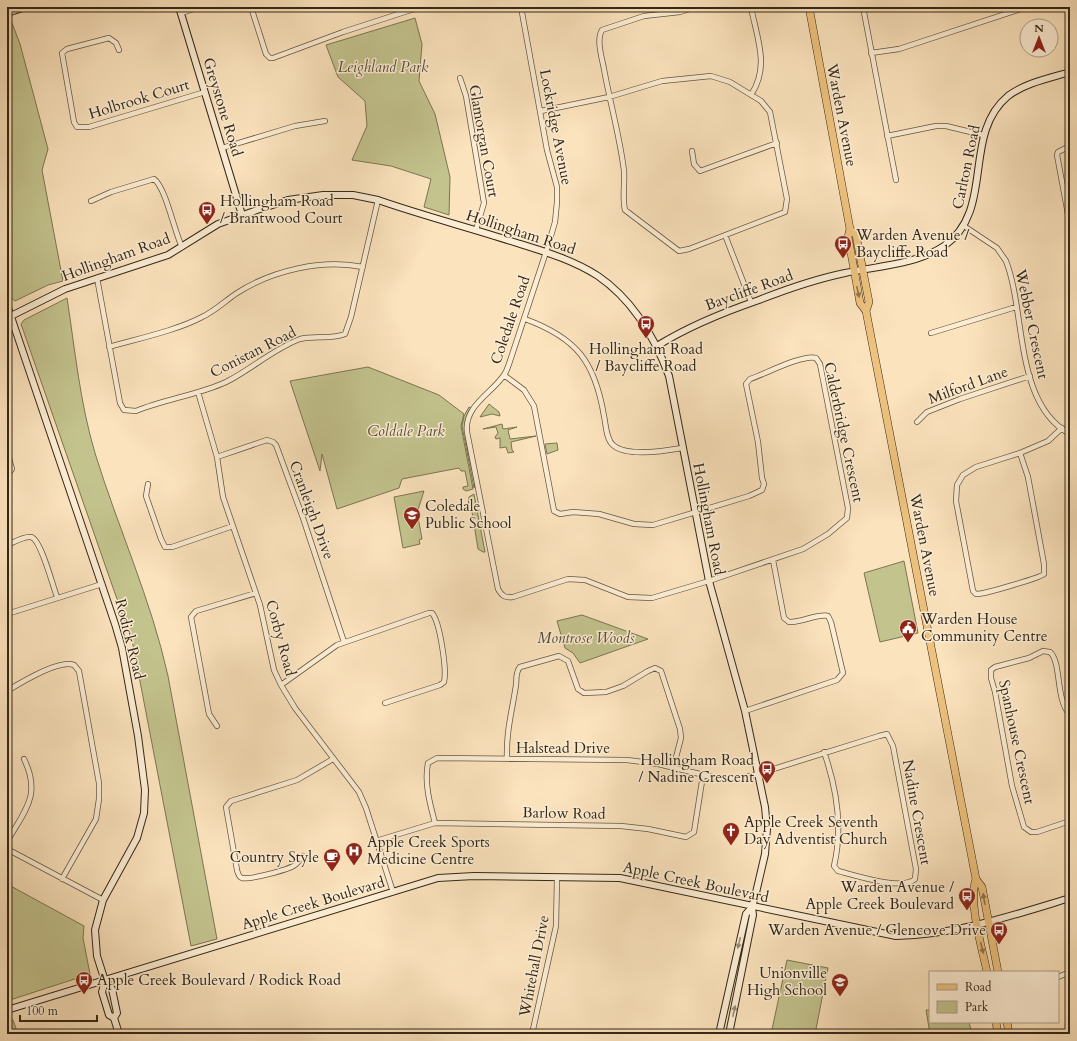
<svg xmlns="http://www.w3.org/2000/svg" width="1077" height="1041" font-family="Cardo,serif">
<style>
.green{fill:#c3c38e;stroke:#7c7552}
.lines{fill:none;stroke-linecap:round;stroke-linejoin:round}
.street-casing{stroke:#665640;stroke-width:6}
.secondary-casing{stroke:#342717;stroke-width:8}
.primary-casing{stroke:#342717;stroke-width:8}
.street{stroke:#fcedd4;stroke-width:4.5}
.secondary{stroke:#fcedd4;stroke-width:6}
.primary{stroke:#eec27e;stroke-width:7}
.oneway{fill:#91744a}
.oneway2{fill:#988a76}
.labels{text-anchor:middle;stroke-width:3;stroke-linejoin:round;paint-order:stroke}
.park-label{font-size:15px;font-style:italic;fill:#584e35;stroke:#fcedd4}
.street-label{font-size:15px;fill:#342717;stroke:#fcedd4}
.poi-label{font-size:15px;fill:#342717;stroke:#fcedd4;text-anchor:start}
</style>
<rect width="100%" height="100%" fill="#fbe3bd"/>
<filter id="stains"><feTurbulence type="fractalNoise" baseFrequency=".005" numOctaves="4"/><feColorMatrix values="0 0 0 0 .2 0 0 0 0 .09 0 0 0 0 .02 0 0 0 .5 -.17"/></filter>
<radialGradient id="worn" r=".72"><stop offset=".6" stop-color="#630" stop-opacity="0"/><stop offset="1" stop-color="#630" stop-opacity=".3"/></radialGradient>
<path class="green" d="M415 18 422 44 419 81 435 114 450 177 449 215 424 207 431 179 391 166 352 160 367 126 365 101 338 77 326 45Z
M12 23 20 44 48 149 42 170 63 281 48 285 15 301 10 297 7 285V25Z
M67 298C75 350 80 403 95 453 118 528 151 599 168 676L217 939 191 946 133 645 21 324 24 320Z
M368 367 439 395 464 414 461 426 473 489 466 491 463 489V487L468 486 465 471H461L459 468 402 479 399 488 337 509 322 454 320 471 290 381Z
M489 404 499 412 500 416 492 414 480 417Z
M469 407 471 408C458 425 471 462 475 482L474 488 462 426 464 416Z
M502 424 503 429 517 427 508 430 510 439 536 436 511 442 512 450 514 452 508 453 506 447 500 448V438L496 439 495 437 498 433 496 427 483 429Z
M557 443 558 450 547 454 545 444Z
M424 491 416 516 418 517 422 539 419 540 420 544 403 548 394 497Z
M474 494 485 552H483L478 549 472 512 468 507 469 497Z
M904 561 918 633 880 642 864 573Z
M582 615 648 639 580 663 573 653 565 648 557 621Z
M7 884 84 926 83 938 90 974 7 1001Z
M787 960 828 968 815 1034H771Z
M926 1010H930V1022H969L972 1034H930Z
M13 1020 18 1034H7V1021Z"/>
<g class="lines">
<defs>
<path id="street" d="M251 7 266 54 270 58H273L343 32 420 7
M751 7C757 39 770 66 751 95
M863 7 896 180
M181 13 200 7
M119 50 116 43 109 38 67 49 62 53 74 122 77 127H89L205 92
M871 53 899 49 1027 7
M460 78 466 96 484 203 476 230
M541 111 609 97 662 81 711 76 730 82 761 101 770 112 787 199 785 212 689 249 679 251 625 210C622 198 625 184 624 171 620 137 610 103 604 69 602 58 596 40 602 30L644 16 680 12 696 7
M887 136 936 126H946L983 135
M1070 146 1058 152 1057 155 1070 225
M222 148 295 126 325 121
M692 151 694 164 700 171 777 143
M91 201 111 192 154 179C166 188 174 231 182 247
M964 226 997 248 1006 261C1026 312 1014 404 1070 434
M725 235 751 302
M97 278 120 403 124 410 136 411C165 399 198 395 226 382 252 369 273 349 300 339 315 335 331 340 345 334L351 317 378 200
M525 319C577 338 595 362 604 416 606 425 606 439 613 445 626 457 665 451 682 448
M931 333 1016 307
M109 347C137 339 178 330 202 317 215 311 225 301 237 293 273 270 322 259 363 267
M504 375 524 390 534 406 554 511 560 514 573 512 599 514 634 524 653 525 749 496 762 490 764 484 762 478 758 442 746 384 750 379C765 374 803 354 816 358L820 364 848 508 847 518 828 534 803 549 709 581 652 598 628 597 585 580 568 579 513 597C505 598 502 596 498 589L467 432C464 406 491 394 504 375 506 372 508 367 509 364L548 246 555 222 557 202V187L547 150 521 7
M198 392 217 457 223 497 260 605 274 670 281 685 295 708 359 792 366 808 393 892
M917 422 927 412 960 399 1030 376
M7 451 12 469 7 475
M1020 453 976 467 963 475 957 485 956 501 973 591 976 594C982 595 1042 577 1044 574V564L1028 477 1020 453 1048 441 1062 428
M217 457 267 440 273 442 276 445 303 518 344 642
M148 484 146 496 161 539 165 547H172L233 526
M7 545C14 542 24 536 31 537 41 539 53 587 57 597
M7 614 102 584
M281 685 337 645 429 613H432C440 622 447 670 444 682L440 685 385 703
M7 691C20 683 60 659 74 665L79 671 99 783V799L96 819 62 879
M745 711 837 680 843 673 831 622 828 616C820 613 799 623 789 622L784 618 773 560
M1070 715C1055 699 1062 663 1050 652L1043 651 1029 658 995 667 991 670V678L995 692 1012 786 1024 827 1031 832H1037L1070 821
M217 726 209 714 191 617 196 611 256 593
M507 759C506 731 512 712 516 685 517 678 515 673 520 667L559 656 568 661 578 689 584 693 606 692 623 686 648 671 655 668 661 671 680 729 681 738 673 769
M435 823C430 804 424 783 428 763L437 758 627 760 658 764 721 779H736L751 776 879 736 887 734 893 746 916 869 915 879C902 891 854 875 838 871L834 866C843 828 837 789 824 752
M376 841 435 823 621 826 648 829 686 837 694 832 703 775
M7 842C24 811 42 796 24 759
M7 849 103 900
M303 856C300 859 298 863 295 865 288 870 249 880 242 878 239 877 238 874 237 870L226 807 231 801 297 780 333 759
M1058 977 1070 972
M532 1034 556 926 557 878"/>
<path id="secondary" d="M179 7 242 215
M7 13 26 7
M7 305 115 624 122 648 138 736 145 790 144 813 137 838 103 900 95 930 97 956 105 981 112 989 117 1013 114 1018
M7 318 65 289 168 255 218 224 257 210 288 200 323 195H353L378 200C424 216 471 228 517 243 546 252 573 260 598 276 633 300 655 338 669 376L709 581 745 711 765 807 767 829 765 854 755 897 752 907 746 914 719 1034
M657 346C689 326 724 312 759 300 787 289 816 279 845 273 878 266 915 265 944 246 996 210 961 135 1008 96 1025 83 1050 78 1070 72
M105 981 102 992 109 1015 114 1018 119 1034
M7 1010 438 878 474 876 620 878 896 936C955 935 1014 915 1070 898
M729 1034 753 915 752 907"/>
<path id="primary" d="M809 7 850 229 848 237 856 280 860 303 866 311
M850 229 856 235 869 302 866 311 976 879C968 901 982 948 987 972
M976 879 982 887 998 972
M996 1022 998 1034
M1007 1022 1009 1034"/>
</defs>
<use href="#street" class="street-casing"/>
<use href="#secondary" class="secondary-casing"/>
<use href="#primary" class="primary-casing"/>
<use href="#street" class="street"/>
<use href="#secondary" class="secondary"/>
<use href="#primary" class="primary"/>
</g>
<defs><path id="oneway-solid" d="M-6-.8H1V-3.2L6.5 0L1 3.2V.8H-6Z"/></defs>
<g class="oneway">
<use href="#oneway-solid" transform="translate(858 292) rotate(78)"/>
<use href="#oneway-solid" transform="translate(984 899) rotate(-100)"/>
<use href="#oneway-solid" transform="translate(982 948) rotate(76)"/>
</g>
<g class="oneway2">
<use href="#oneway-solid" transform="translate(739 943) rotate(103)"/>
<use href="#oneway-solid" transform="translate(734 1011) rotate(-78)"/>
</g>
<defs>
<symbol id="bus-pin" viewBox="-11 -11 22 30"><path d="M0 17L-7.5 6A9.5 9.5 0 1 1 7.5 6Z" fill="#8f2418" stroke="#fcedd4"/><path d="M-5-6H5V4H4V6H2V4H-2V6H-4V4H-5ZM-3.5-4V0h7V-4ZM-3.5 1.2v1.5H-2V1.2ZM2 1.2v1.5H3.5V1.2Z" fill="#fff"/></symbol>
<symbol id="school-pin" viewBox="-11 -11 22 30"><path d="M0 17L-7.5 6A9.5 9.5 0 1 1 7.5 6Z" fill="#8f2418" stroke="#fcedd4"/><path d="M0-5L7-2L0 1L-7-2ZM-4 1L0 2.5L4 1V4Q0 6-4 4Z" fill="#fff"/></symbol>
<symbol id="civic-pin" viewBox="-11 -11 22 30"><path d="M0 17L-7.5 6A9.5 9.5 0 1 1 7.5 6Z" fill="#8f2418" stroke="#fcedd4"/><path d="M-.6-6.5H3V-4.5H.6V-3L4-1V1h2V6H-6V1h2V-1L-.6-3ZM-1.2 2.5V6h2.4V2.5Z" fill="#fff"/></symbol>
<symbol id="church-pin" viewBox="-11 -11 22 30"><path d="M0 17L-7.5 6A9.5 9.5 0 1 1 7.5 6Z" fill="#8f2418" stroke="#fcedd4"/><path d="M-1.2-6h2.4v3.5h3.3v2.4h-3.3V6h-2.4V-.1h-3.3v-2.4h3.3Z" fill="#fff"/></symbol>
<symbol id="hospital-pin" viewBox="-11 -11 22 30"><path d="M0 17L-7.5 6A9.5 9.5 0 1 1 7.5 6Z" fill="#8f2418" stroke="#fcedd4"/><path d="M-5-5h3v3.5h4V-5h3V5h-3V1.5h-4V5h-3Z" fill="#fff"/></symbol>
<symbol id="cafe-pin" viewBox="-11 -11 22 30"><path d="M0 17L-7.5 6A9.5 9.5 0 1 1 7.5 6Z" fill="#8f2418" stroke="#fcedd4"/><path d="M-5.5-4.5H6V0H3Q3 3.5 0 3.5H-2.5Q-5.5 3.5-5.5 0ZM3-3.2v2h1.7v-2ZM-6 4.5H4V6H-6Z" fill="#fff"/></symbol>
</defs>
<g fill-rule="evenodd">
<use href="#bus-pin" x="197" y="200" width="20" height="27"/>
<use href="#bus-pin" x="833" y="234" width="20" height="27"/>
<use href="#bus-pin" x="636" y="314" width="20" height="27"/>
<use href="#school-pin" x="402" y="505" width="20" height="27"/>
<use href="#civic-pin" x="898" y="618" width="20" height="27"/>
<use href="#bus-pin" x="757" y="759" width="20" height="27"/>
<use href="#church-pin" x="721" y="821" width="20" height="27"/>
<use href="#hospital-pin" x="344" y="841" width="20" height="27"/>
<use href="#cafe-pin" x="322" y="847" width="20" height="27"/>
<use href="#bus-pin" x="957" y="886" width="20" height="27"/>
<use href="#bus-pin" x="989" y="920" width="20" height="27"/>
<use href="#bus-pin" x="74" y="970" width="20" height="27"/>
<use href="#school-pin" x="830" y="972" width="20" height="27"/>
</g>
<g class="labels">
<g class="park-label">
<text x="383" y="72">Leighland Park</text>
<text x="406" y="436">Coldale Park</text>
<text x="586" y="643">Montrose Woods</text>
</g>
<g class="street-label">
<text transform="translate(139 99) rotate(-17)" y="5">Holbrook Court</text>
<text transform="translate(223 107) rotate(73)" y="5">Greystone Road</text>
<text transform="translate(842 115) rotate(79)" y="5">Warden Avenue</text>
<text transform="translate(556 127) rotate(79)" y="5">Lockridge Avenue</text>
<text transform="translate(484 141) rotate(80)" y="5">Glamorgan Court</text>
<text transform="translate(966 167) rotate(-78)" y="5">Carlton Road</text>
<text transform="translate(521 232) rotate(18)" y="5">Hollingham Road</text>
<text transform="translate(116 257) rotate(-20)" y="5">Hollingham Road</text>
<text transform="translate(749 290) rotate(-20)" y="5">Baycliffe Road</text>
<text transform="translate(510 320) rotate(-71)" y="5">Coledale Road</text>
<text transform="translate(1032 324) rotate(78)" y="5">Webber Crescent</text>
<text transform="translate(253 352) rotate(-27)" y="5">Conistan Road</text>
<text transform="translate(968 385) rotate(-20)" y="5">Milford Lane</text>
<text transform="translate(844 432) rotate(78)" y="5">Calderbridge Crescent</text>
<text transform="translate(312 510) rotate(70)" y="5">Cranleigh Drive</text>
<text transform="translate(709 519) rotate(79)" y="5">Hollingham Road</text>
<text transform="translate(925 545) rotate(79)" y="5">Warden Avenue</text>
<text transform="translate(281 638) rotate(75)" y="5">Corby Road</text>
<text transform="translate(130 639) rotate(76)" y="5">Rodick Road</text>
<text transform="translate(1017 742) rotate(78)" y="5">Spanhouse Crescent</text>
<text x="563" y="753">Halstead Drive</text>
<text transform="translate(917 812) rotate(80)" y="5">Nadine Crescent</text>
<text transform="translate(564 813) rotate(1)" y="5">Barlow Road</text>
<text transform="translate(696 882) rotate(12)" y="5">Apple Creek Boulevard</text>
<text transform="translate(313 903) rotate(-17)" y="5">Apple Creek Boulevard</text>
<text transform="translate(534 966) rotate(-79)" y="5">Whitehall Drive</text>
</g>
<g class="poi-label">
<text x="220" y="206">Hollingham Road<tspan x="220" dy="17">/ Brantwood Court</tspan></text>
<text x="856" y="240">Warden Avenue /<tspan x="856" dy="17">Baycliffe Road</tspan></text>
<text x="646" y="354" text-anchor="middle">Hollingham Road<tspan x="646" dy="17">/ Baycliffe Road</tspan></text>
<text x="425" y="511">Coledale<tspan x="425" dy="17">Public School</tspan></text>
<text x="921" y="624">Warden House<tspan x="921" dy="17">Community Centre</tspan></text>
<text x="754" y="765" text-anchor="end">Hollingham Road<tspan x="754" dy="17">/ Nadine Crescent</tspan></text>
<text x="744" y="827">Apple Creek Seventh<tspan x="744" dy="17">Day Adventist Church</tspan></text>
<text x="367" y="847">Apple Creek Sports<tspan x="367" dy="17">Medicine Centre</tspan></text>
<text x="319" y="862" text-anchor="end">Country Style</text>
<text x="954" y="892" text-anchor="end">Warden Avenue /<tspan x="954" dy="17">Apple Creek Boulevard</tspan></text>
<text x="986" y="935" text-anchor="end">Warden Avenue / Glencove Drive</text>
<text x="827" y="978" text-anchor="end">Unionville<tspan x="827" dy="17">High School</tspan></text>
<text x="97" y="985">Apple Creek Boulevard / Rodick Road</text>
</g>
</g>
<rect width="1077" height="1041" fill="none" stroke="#fbe3bd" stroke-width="24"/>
<rect x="8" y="8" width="1061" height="1025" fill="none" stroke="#342717" stroke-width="2"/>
<rect x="12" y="12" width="1053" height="1017" fill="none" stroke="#342717"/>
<rect x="929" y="971" width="130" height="52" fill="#fcedd4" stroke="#ac9e88"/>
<rect x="937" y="984" width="20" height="6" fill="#eec27e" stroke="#ac9e88"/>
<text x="965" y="991" font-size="12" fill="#342717">Road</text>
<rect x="937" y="1001" width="20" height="12" fill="#c3c38e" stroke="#ac9e88"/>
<text x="965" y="1011" font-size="12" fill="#342717">Park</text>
<g transform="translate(1039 38)"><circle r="19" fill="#fcedd4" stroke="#ac9e88"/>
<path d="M0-3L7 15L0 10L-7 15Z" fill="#8f2418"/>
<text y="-6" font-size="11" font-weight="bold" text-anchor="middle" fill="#342717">N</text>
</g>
<path d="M20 1015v6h77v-6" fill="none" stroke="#342717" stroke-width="2"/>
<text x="26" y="1015" font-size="12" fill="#342717" stroke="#fcedd4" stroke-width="3" paint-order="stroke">100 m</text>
<rect width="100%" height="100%" filter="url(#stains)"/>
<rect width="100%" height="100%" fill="url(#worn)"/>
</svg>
